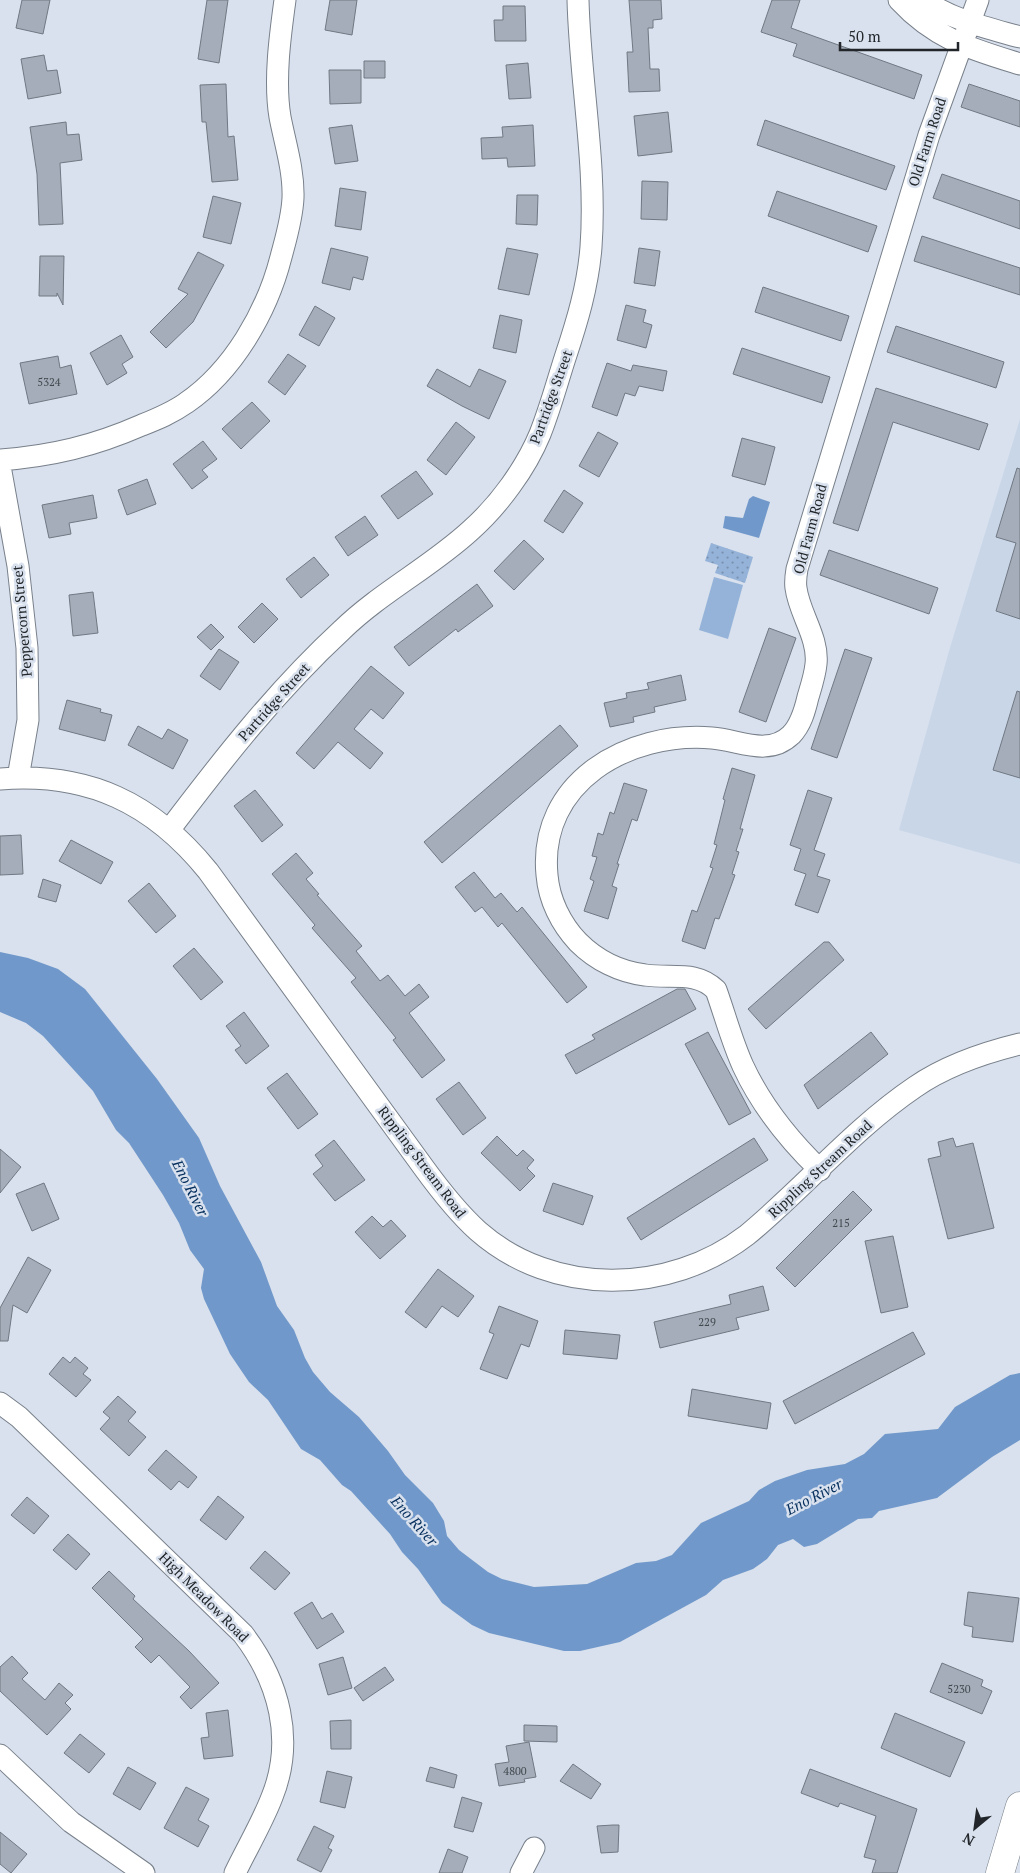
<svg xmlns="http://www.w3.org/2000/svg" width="1020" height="1873" font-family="'PT Serif',serif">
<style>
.built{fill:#c9d6e8}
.park{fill:url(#park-dots)}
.pitch{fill:#95b3d9}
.water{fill:#7198ca}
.building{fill:#a4adb9;stroke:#707883}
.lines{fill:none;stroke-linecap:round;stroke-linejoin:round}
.minor-casing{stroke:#78808b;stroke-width:23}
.highway-casing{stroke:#78808b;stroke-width:29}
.minor{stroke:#fff;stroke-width:21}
.highway{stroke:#fff;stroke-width:28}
.labels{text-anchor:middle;stroke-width:5;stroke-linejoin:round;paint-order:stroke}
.number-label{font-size:11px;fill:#42484e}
.street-label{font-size:14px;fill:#22262a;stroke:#d8e1ed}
.water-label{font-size:15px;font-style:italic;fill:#052e5d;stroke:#d8e1ed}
</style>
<defs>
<pattern id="park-dots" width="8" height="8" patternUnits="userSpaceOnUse" patternTransform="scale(1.25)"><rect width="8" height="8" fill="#95b3d9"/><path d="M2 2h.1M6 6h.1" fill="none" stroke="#7991b0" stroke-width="1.8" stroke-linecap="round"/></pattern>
</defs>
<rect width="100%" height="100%" fill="#d8e1ed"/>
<path class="built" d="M1020 419V864L899 830 949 651Z"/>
<path class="park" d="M711 543 753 557 745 583 715 573 718 565 705 561Z"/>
<path class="pitch" d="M714 577 743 585 728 639 699 630Z"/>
<path class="water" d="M753 496 770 502 759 538 723 528 725 516 743 518 749 499Z
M0 952 28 958 58 969 85 989 157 1079 199 1138 220 1186 261 1262 277 1306 294 1330 305 1358 313 1372 330 1392 359 1417 388 1451 405 1475 433 1503 444 1521 447 1536 459 1550 488 1572 502 1579 534 1587 587 1584 636 1563 656 1561 672 1555 701 1523 749 1501 759 1490 775 1481 807 1470 845 1464 864 1454 885 1434 938 1429 955 1407 1010 1375 1020 1373V1440L992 1457 937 1498 879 1511 872 1518 858 1519 817 1544 804 1547 793 1539 778 1545 767 1559 753 1569 723 1580 706 1595 620 1642 580 1651H564L489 1633 472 1625 442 1603 418 1569 402 1552 390 1534 351 1491 342 1485 320 1460 301 1449 268 1400 249 1382 230 1354 204 1299 201 1288 204 1269 190 1250 179 1223 163 1195 129 1143 116 1130 93 1091 43 1036 26 1023 0 1012Z"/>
<path class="building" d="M22 0H50L43 34 16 28Z
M207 0H228L219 63 198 59Z
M330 0H357L352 35 325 30Z
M629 0H661L662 19 653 20V28H648L650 69H659L660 91 629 92 627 52H633Z
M772 0H800L791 28 922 75 914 99 793 56 797 44 761 32Z
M503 6H525L526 41H495L494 20H503Z
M44 55 47 71 57 70 61 93 28 99 21 59Z
M364 61H385V78H364Z
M528 63 531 98 509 99 506 65Z
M329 70H361V103L330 104Z
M226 84 228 137 234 136 238 180 212 182 206 122H202L200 85Z
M969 84 1020 101V127L961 107Z
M668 112 672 152 638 156 634 116Z
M765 120 895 166 886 190 757 145Z
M66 122 67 135 79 134 82 160 60 163 63 224 39 225 37 174 30 127Z
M352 125 358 161 335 164 329 128Z
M533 125 535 166 508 167 507 158 482 159 481 138 503 137 502 127Z
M942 174 1020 201V229L933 198Z
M642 181 668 182 667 220 641 219Z
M340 188 366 192 361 230 335 226Z
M777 191 877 226 868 252 768 216Z
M517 195H538L537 225 516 224Z
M213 196 241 203 231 244 203 237Z
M922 236 1020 268V295L914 261Z
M331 248 368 257 363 280 353 277 350 290 322 283Z
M507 248 538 254 529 295 498 289Z
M639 248 660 251 655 286 634 283Z
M198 252 224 265 193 322 166 348 150 332 188 294 178 289Z
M40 256H64L63 305 57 293V296H39Z
M763 287 849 316 841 341 755 312Z
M626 305 646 310 643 322 652 325 646 348 617 340Z
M315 306 335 318 319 346 299 335Z
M500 315 522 320 516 353 493 348Z
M896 326 1004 362 996 388 887 352Z
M121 335 133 357 122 364 127 373 107 385 90 353Z
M742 348 830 377 822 403 733 374Z
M288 354 306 366 285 395 268 382Z
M58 356 60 368 71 365 77 394 29 404 20 363Z
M607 363 631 371 633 365 667 371 663 391 639 386 635 396 625 393 617 416 592 407Z
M437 369 470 387 479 369 506 381 489 419 462 406 427 386Z
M876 388 988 424 979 450 893 422 858 531 833 523Z
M252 402 270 421 241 449 222 429Z
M456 422 475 437 446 475 427 460Z
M598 432 618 443 599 477 579 466Z
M742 438 775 447 765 485 732 476Z
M203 441 217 459 202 470 208 477 192 489 173 464Z
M1017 468 1020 469V619L996 611 1016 543 996 537Z
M416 471 433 494 398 519 381 496Z
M147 479 156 504 127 515 118 490Z
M564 490 583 503 563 533 544 521Z
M93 495 97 518 69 523 71 534 49 538 42 505Z
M365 516 378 535 348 556 335 537Z
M524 540 544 559 514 590 494 571Z
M829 550 938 588 929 614 820 575Z
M314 557 329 575 301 598 286 579Z
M477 584 493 606 458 632 456 629 409 666 394 647Z
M93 592 98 633 73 636 69 595Z
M262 603 278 619 254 643 238 627Z
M211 624 224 637 211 650 197 637Z
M769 628 796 638 766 722 739 712Z
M219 649 239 662 220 690 200 676Z
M845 649 872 658 837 758 811 749Z
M371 666 404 693 383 719 371 709 354 729 383 753 370 769 338 742 314 769 296 753Z
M681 675 686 700 654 707 655 712 633 717 634 722 610 727 604 703 627 698 626 693 649 689 647 683Z
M1017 691 1020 692V778L993 770Z
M67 700 101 709 100 712 112 715 105 741 59 729Z
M560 725 578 746 442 863 424 842Z
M138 726 162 739 168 729 188 740 173 769 128 745Z
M732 768 755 775 740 829H743L736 851 739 852 732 874 735 875 719 919 715 918 705 949 682 941 692 910 697 912 713 868 710 867 717 845 714 844 725 800 723 799Z
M624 783 647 790 637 821 632 819 617 864H619L612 886 617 888 608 919 584 911 594 881 590 879 597 857 592 856 595 845 598 833 603 835 610 812 614 814Z
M255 790 283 825 262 842 234 806Z
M808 790 832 798 814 850 825 854 817 876 830 880 818 913 795 905 806 874 794 870 801 849 790 845Z
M21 835 23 874 0 875V836Z
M71 840 113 862 101 884 59 861Z
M296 853 313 873 306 879 319 894 317 895 362 946 356 951 380 981 388 975 405 996 419 984 429 997 409 1013 445 1060 422 1078 393 1040 396 1038 351 982 356 978 312 928 315 925 272 874Z
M474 872 495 898 501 893 517 912 522 907 587 987 567 1003 502 923 498 927 482 907 475 912 455 887Z
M43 879 61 885 56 902 38 897Z
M149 883 176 916 156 933 128 901Z
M824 942H829L844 960 766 1029 748 1009Z
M194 948 223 982 201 1000 173 966Z
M677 989H685L696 1009 576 1074 565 1055 595 1039 592 1035Z
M244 1012 269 1046 246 1064 235 1050 241 1046 226 1026Z
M708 1032 751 1113 729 1125 685 1044Z
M871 1032 888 1054 818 1109 804 1085Z
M287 1073 318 1114 298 1129 267 1088Z
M459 1082 486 1118 463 1135 436 1099Z
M497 1136 517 1156 523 1150 534 1160 527 1168 535 1176 520 1191 481 1153Z
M754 1138 768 1160 641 1240 627 1218Z
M953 1138 956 1147 973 1143 994 1228 948 1239 928 1159 941 1156 938 1142Z
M334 1140 365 1180 335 1201 313 1174 323 1166 315 1155Z
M0 1149 21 1167 0 1193Z
M44 1183 59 1219 32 1231 16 1194Z
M553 1183 593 1196 583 1225 543 1211Z
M853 1191 872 1210 795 1287 776 1268Z
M372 1216 383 1227 391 1220 406 1236 380 1259 355 1232Z
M893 1236 908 1307 881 1313 865 1241Z
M28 1257 51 1270 27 1313 13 1305 8 1341H0V1308Z
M438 1269 474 1296 458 1317 442 1306 426 1328 405 1312Z
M763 1286 769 1310 736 1318 739 1329 660 1348 654 1322 731 1304 729 1295Z
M499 1306 538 1321 529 1347 521 1344 507 1379 480 1369 494 1334 489 1332Z
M565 1330 620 1335 617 1359 563 1354Z
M913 1332 925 1354 795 1424 783 1401Z
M63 1357 70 1363 75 1357 88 1368 83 1374 91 1380 76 1397 49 1374Z
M692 1389 771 1403 767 1429 688 1416Z
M118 1396 136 1412 128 1421 146 1437 129 1456 100 1429 110 1418 103 1412Z
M166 1450 197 1477 188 1488 179 1481 171 1490 148 1470Z
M218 1496 244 1517 226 1540 200 1520Z
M27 1497 49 1516 34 1534 11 1515Z
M68 1534 90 1554 76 1570 53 1550Z
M265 1551 290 1573 275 1590 250 1568Z
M109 1571 135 1596 133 1599 189 1651 219 1683 191 1709 180 1697 190 1687 159 1655 151 1663 135 1647 143 1639 92 1588Z
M968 1592 1019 1598 1013 1642 972 1637 973 1627 964 1625Z
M312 1602 322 1619 332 1613 344 1632 317 1649 294 1613Z
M12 1656 28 1673 22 1679 45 1700 59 1683 73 1695 65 1703 71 1709 47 1735 0 1691V1667Z
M343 1657 352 1688 328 1695 319 1664Z
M942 1663 983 1680 981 1686 992 1691 982 1714 930 1692Z
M385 1667 394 1680 363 1701 354 1688Z
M228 1710 233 1756 204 1759 201 1738 209 1737 206 1713Z
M895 1713 965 1742 950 1777 881 1748Z
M351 1720V1749H331L330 1721Z
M524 1725 557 1726V1742L524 1741Z
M80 1734 105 1754 89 1773 64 1753Z
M529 1742 536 1777 524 1779 525 1782 499 1786 495 1764 509 1762 506 1746Z
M573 1764 601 1784 591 1799 560 1781Z
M128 1767 156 1783 140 1810 113 1794Z
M430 1767 457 1775 454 1788 426 1781Z
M810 1769 917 1809 897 1873H872L876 1860 864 1857 876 1816 840 1803 838 1807 801 1793Z
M327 1771 352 1777 345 1808 320 1802Z
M186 1787 209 1799 198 1820 209 1826 198 1847 164 1828Z
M462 1797 482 1803 473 1832 454 1827Z
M613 1825H619L618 1852 601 1853 597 1826Z
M314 1826 334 1836 328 1848 332 1850 321 1872 297 1860Z
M0 1832 27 1854 11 1873 0 1864Z
M448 1849 468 1857 462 1873H439Z"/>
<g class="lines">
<defs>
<path id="minor" d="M899 0C935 39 971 49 1020 64
M924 0C951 20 988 28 1020 37
M0 460C52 456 94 446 142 425 157 419 172 413 186 403 233 371 267 312 281 257 286 238 292 219 293 198 294 171 285 143 280 117 274 81 280 36 285 0
M0 466 18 566 27 648 28 720 18 778
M0 779C88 772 153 803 208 871L424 1168C440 1190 457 1212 478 1231 553 1297 669 1295 747 1235 804 1188 853 1129 915 1087 947 1065 983 1053 1020 1044
M170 829C223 759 277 690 342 630 381 592 431 567 471 530 499 505 526 468 540 434 550 409 557 383 565 358 577 322 588 286 591 247 597 165 580 82 578 0
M820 1170C789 1140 761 1105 743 1066 732 1042 725 1015 716 990 696 970 671 979 645 975 620 972 596 960 578 942 561 924 549 900 547 875 538 782 628 731 712 738 739 740 768 757 791 735 801 725 805 710 808 697 811 687 815 675 816 664 819 638 799 613 796 588 795 582 796 575 797 569L929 135 978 0
M0 1403 19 1417 243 1634C279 1681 295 1740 272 1797 262 1823 247 1848 235 1873
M0 1755 71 1822 144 1873
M521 1873 534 1848"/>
<path id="highway" d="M1000 1873 1020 1806"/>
</defs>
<use href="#minor" class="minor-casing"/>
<use href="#highway" class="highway-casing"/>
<use href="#minor" class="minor"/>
<use href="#highway" class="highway"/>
</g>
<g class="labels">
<g class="number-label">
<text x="49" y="386">5324</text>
<text x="841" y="1227">215</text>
<text x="707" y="1326">229</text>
<text x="959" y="1693">5230</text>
<text x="515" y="1775">4800</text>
</g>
<g class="street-label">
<text transform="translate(927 142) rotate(-72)" y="5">Old Farm Road</text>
<text transform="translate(551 397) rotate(-70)" y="5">Partridge Street</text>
<text transform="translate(810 529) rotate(-75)" y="5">Old Farm Road</text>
<text transform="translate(22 621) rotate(-95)" y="5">Peppercorn Street</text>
<text transform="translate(274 702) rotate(-48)" y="5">Partridge Street</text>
<text transform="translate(422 1162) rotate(53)" y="5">Rippling Stream Road</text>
<text transform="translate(820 1169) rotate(-43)" y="5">Rippling Stream Road</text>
<text transform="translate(204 1597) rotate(45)" y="5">High Meadow Road</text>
</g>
<g class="water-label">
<text transform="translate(190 1188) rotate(63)" y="5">Eno River</text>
<text transform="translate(814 1497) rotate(-27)" y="5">Eno River</text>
<text transform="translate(414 1521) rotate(48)" y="5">Eno River</text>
</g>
</g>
<g transform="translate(975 1828) rotate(209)" stroke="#d8e1ed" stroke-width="4" paint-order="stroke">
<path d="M0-4L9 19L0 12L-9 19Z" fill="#22262a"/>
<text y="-8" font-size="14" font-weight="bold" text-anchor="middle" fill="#22262a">N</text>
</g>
<path d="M840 42v8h118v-8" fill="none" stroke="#22262a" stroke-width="2.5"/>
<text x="848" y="42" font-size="15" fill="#22262a" stroke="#d8e1ed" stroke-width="4" paint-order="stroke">50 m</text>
</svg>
